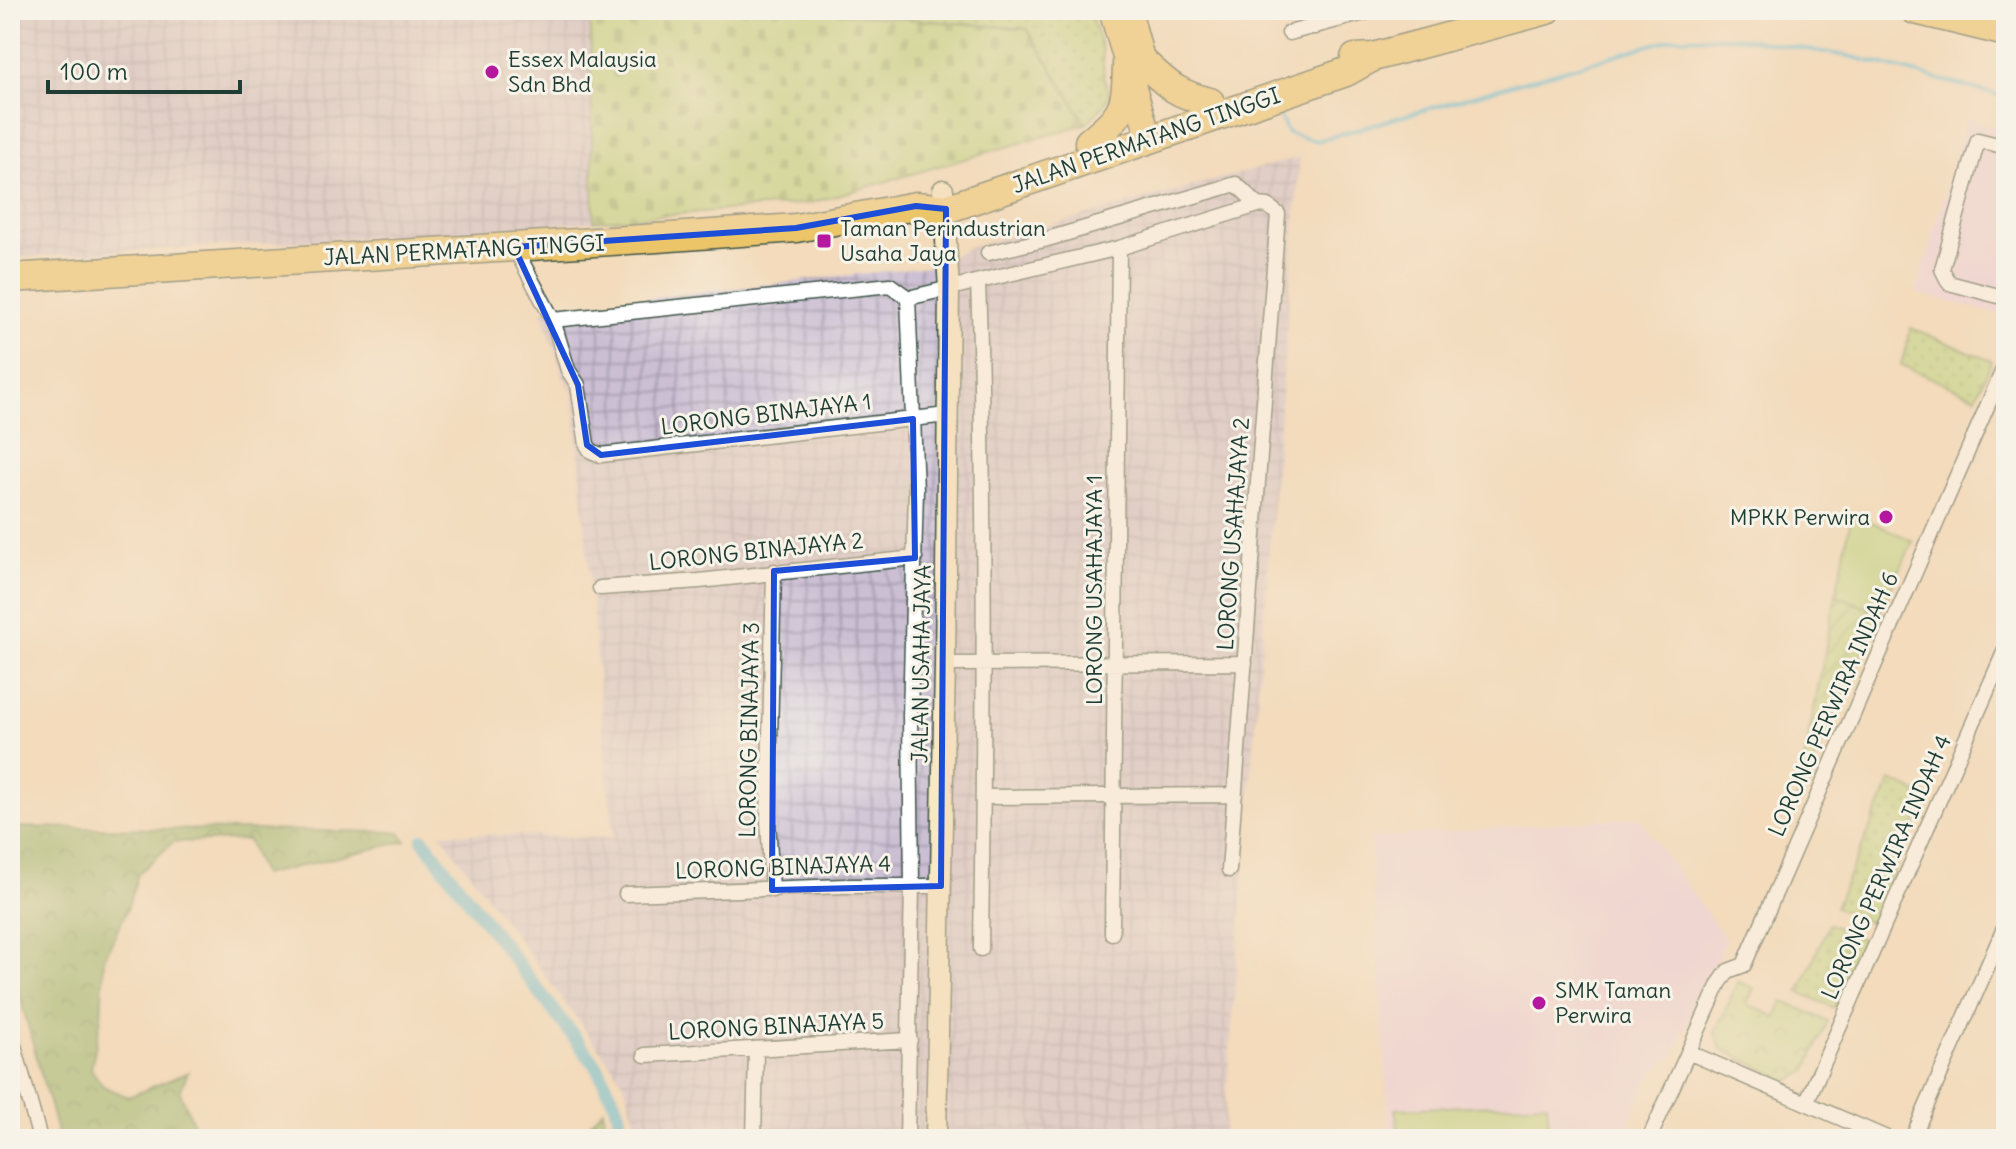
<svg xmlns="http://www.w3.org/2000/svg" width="2016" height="1149" font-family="Delius,sans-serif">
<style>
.built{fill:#edd1e9}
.industrial{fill:url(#industrial-grid)}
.grass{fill:url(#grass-dots);stroke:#6a8958;stroke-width:2}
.forest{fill:url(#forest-crowns);stroke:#587a50;stroke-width:2}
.cemetery{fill:url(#cemetery-stones);stroke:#6a8958;stroke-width:2}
.park{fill:url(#park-crowns);stroke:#6a8958;stroke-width:2}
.garden{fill:url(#garden-furrows);stroke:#6a8958;stroke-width:2}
.pitch{fill:#b5d57c;stroke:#6a8958;stroke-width:2}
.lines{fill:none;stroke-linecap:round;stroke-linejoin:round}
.stream{stroke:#5abcd9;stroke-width:4}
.canal{stroke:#5abcd9;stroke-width:14}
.street-casing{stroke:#3f5548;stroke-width:17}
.secondary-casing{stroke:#3f5548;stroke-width:23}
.primary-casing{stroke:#3f5548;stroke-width:27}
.highway-casing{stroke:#3f5548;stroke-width:31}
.street{stroke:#fff;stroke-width:14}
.secondary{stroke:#f8e8c3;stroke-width:20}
.primary{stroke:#edc569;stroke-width:24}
.highway{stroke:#edc569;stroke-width:28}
.marked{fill:none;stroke:#1d4ed8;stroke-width:6;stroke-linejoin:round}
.poi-dot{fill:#b5179e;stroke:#f7f3e8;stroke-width:3}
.labels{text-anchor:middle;stroke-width:6;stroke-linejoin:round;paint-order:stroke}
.poi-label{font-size:22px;fill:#1f3d34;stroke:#f7f3e8;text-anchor:start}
.street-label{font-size:22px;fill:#1f3d34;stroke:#f7f3e8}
</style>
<defs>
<pattern id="industrial-grid" width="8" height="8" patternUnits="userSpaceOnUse" patternTransform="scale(2)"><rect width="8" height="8" fill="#ccbfd4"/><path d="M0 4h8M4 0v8" fill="none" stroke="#a59cad"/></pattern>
<pattern id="grass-dots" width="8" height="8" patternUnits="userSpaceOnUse" patternTransform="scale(2)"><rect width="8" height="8" fill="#b5d57c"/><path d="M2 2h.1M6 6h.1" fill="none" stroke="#93ae66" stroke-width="1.8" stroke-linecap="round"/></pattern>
<pattern id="forest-crowns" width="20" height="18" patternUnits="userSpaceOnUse" patternTransform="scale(2)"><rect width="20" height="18" fill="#90b66c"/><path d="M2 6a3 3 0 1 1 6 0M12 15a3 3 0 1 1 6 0" fill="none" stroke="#75955a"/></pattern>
<pattern id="cemetery-stones" width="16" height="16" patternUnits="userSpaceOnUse" patternTransform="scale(2)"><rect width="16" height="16" fill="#b5d57c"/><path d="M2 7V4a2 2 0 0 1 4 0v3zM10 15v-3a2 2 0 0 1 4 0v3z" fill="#93ae66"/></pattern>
<pattern id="park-crowns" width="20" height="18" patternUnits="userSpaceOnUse" patternTransform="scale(2)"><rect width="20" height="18" fill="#b5d57c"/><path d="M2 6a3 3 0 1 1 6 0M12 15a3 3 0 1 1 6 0" fill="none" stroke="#93ae66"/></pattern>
<pattern id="garden-furrows" width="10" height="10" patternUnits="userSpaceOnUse" patternTransform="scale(2)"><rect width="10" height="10" fill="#b5d57c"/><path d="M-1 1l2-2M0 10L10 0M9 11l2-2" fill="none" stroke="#93ae66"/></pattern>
</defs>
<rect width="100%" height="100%" fill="#f7f3e8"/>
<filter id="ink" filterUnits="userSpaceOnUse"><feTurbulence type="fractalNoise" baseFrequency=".0125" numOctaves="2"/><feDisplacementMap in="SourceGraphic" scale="16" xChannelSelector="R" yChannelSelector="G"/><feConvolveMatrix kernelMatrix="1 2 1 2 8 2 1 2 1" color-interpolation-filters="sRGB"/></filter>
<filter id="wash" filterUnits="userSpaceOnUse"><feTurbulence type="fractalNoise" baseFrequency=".006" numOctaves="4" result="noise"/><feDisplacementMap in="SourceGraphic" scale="32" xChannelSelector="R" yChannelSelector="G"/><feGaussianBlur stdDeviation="1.8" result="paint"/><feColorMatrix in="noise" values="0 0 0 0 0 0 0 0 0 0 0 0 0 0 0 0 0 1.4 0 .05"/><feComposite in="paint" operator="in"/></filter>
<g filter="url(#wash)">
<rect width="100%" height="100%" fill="#f3dbbb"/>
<path class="built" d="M1966 119 2006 130V316L1916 293Z
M1638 817 1726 940 1673 1056 1648 1080 1623 1139H1390L1370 838Z"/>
<path class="industrial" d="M10 10H590L594 221 413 235 10 258Z
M1300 157 1223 1139H641L624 1083 440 833 613 838 573 392 563 376 542 311 937 265 967 248Z"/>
<path class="grass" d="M897 10H1089L1102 49 1104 76 1109 95 1103 107 1086 124 1027 29 896 18Z
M1911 328 1992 361 1976 397 1901 365Z
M1891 781 1927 797 1871 923 1835 907Z
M1829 924 1864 940 1834 1008 1799 992Z"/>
<path class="forest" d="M10 827 400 832 406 841 262 875 248 840 173 842 138 874 127 910 104 959 101 1018 91 1069 103 1086 128 1097 188 1072 180 1092 200 1139H59L10 960Z
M603 1109 609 1139H577Z"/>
<path class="cemetery" d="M590 10H798L1027 29 1086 124 811 203 594 221Z"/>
<path class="park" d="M1738 982 1754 988 1747 1004 1776 1017 1783 1001 1828 1021 1806 1072 1788 1081 1721 1049 1715 1033Z"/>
<path class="garden" d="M1836 595 1880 613 1796 802Z"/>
<path class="pitch" d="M1852 513 1913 541 1880 613 1836 595Z
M1547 1103 1550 1139H1400L1395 1109Z"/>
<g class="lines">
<path class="stream" d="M1276 109 1288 133 1316 141 1675 38 1736 37 1853 57 2006 97"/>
<path class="canal" d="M423 840 597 1067 617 1107 623 1139"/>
</g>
</g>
<g filter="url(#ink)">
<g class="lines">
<defs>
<path id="street" d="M1310 10 1315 27
M1289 33 1375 10
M2006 147 1978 140 1942 269 1949 283 2006 298
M514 247 553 320 568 370 578 385 587 445 591 451 601 455 947 415
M988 253 1044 240 1236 184 1258 205
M978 282C986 505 984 727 981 949
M553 320 890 285 908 298 1119 248 1258 205 1268 206 1278 214 1229 870
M600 588 699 581 915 558
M945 664 1245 663
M983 797 1235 795
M772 890 768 820 774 571
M626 894 845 886H941
M1112 933 1119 248
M10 1031 40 1139
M1688 1052 1889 1139
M645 1055 910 1040
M1806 1103 2006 648
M754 1139 756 1050
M907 1139 912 886 910 716 916 490 908 298
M1649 1139 1719 984 1728 971 1744 965 2006 363
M1912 1139 2006 924"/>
<path id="secondary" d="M936 1139 945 664 949 290 943 190"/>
<path id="primary" d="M1111 10 1149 138
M1129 10 1144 66"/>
<path id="highway" d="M1915 10 2006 32
M1355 58 1373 57 1547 10
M1143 62C1168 85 1176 94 1210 102
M1089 142C1124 113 1126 109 1127 63
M10 278 643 239 796 228 916 206 946 209 1346 72 1373 57"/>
</defs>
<use href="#street" class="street-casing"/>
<use href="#secondary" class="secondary-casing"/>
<use href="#primary" class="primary-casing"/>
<use href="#highway" class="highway-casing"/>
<use href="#street" class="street"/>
<use href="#secondary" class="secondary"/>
<use href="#primary" class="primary"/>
<use href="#highway" class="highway"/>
</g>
</g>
<path d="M0 0H2016V1149H0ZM916 206 946 209 941 886 772 890 774 571 915 558 913 419 601 455 587 445 578 385 514 247 796 228Z" fill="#f3dbbb" fill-opacity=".55" fill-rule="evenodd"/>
<path class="marked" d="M916 206 946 209 941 886 772 890 774 571 915 558 913 419 601 455 587 445 578 385 514 247 796 228Z"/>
<g class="poi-dot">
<circle cx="492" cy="72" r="8"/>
<rect x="816" y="233" width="16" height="16" rx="4"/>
<circle cx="1886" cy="517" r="8"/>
<circle cx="1539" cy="1003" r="8"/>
</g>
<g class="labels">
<g class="poi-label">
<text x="508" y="67">Essex Malaysia<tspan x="508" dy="25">Sdn Bhd</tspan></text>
<text x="840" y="236">Taman Perindustrian<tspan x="840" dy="25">Usaha Jaya</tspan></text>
<text x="1870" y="525" text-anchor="end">MPKK Perwira</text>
<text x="1555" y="998">SMK Taman<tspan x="1555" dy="25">Perwira</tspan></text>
</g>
<g class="street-label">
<text transform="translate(1146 140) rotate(-19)" y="8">JALAN PERMATANG TINGGI</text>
<text transform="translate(464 250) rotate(-3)" y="8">JALAN PERMATANG TINGGI</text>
<text transform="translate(766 414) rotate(-7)" y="8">LORONG BINAJAYA 1</text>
<text transform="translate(1233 534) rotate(-86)" y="8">LORONG USAHAJAYA 2</text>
<text transform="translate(756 551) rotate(-6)" y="8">LORONG BINAJAYA 2</text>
<text transform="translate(1094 590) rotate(-90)" y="8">LORONG USAHAJAYA 1</text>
<text transform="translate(921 664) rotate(-89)" y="8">JALAN USAHA JAYA</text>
<text transform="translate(1833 704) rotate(-66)" y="8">LORONG PERWIRA INDAH 6</text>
<text transform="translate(749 730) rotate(-89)" y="8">LORONG BINAJAYA 3</text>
<text transform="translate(783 867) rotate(-2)" y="8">LORONG BINAJAYA 4</text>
<text transform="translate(1886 867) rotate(-66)" y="8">LORONG PERWIRA INDAH 4</text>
<text transform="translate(776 1026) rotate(-3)" y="8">LORONG BINAJAYA 5</text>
</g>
</g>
<rect width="2016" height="1149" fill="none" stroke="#f7f3e8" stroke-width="40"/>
<path d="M48 80v12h192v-12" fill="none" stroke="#1f3d34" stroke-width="4"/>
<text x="60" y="80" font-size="24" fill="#1f3d34" stroke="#f7f3e8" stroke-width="6" paint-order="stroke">100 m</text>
</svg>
